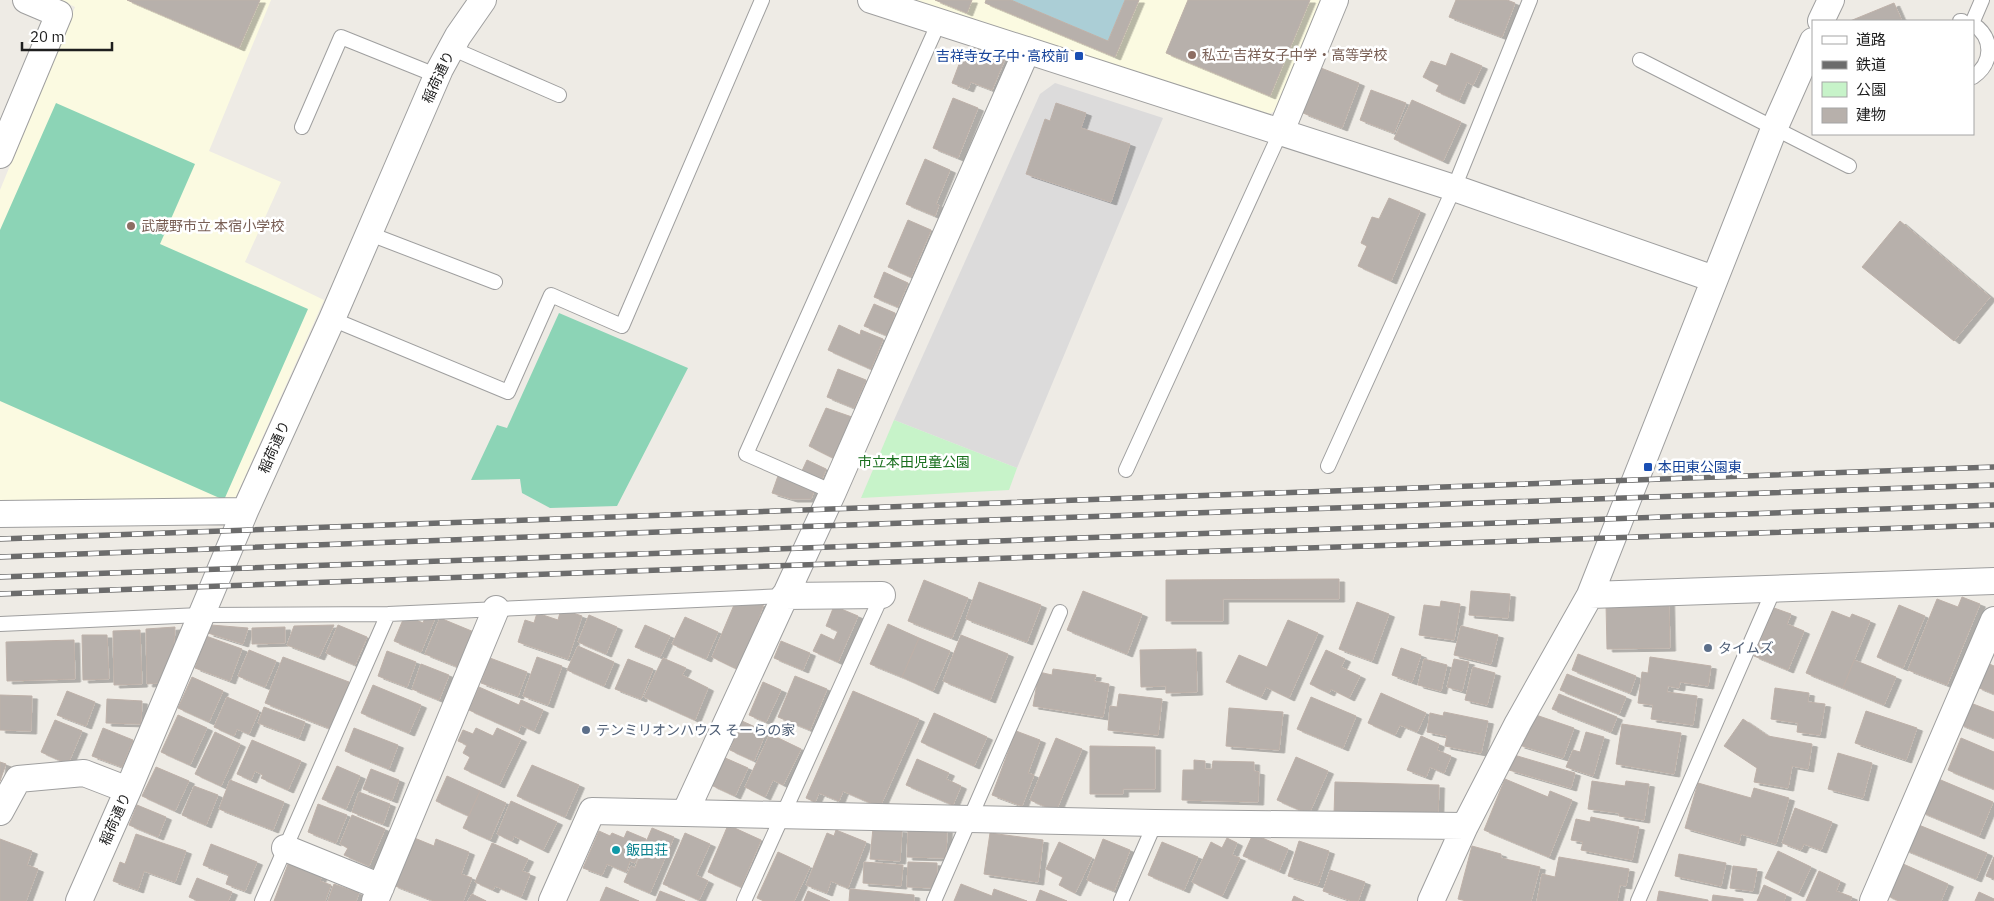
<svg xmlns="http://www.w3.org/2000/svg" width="1994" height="901" font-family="'IBM Plex Sans','Noto Sans JP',sans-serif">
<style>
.residential{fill:#dcdbdb}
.education{fill:#fbfae1}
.park{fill:#c7f3c9}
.pitch{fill:#8cd4b6}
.water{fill:#abced6}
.building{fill:#b7b0ab;stroke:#beb1a9;filter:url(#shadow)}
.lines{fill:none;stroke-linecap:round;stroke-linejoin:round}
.service-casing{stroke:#9f9f9f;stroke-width:16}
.minor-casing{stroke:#9f9f9f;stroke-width:28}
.service{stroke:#fff;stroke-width:14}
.minor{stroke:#fff;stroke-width:26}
.rail-casing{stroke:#6c6c6c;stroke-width:5.5}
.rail{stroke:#fff;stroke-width:4;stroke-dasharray:11;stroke-linecap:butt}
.education-dot{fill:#8d6e63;stroke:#fff;stroke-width:2}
.transit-dot{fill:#1a4fb4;stroke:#fff;stroke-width:2}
.service-dot{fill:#5c6f8a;stroke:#fff;stroke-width:2}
.culture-dot{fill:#0f9aa8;stroke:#fff;stroke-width:2}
.labels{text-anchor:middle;stroke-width:5;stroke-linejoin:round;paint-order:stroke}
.education-label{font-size:14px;fill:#785e54;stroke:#fff;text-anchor:start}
.transit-label{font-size:14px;fill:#164399;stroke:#fff;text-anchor:end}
.street-label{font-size:14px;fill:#1e1e1e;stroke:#fff}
.park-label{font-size:14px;fill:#186f1d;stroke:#fff}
.service-label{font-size:14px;fill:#4e5e75;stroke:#fff;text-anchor:start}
.culture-label{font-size:14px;fill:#0d838f;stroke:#fff;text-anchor:start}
</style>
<defs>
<filter id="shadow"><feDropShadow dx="5.5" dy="3" stdDeviation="0" flood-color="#0004"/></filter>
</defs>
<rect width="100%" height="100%" fill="#eeebe5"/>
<path class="residential" d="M1055 83 1163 118 1017 468 894 420 1040 94Z"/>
<path class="education" d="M60 0H271L209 151 281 182 245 262 324 300 234 501 0 502V190L75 7Z
M914 0H1325L1280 109 1267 115Z"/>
<path class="park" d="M894 420 1017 468 1009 490 861 498Z"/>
<path class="pitch" d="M56 103 195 164 160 244 308 309 224 500 0 401V230Z
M559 313 688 368 617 506 550 508 522 493 520 479 471 480 497 425 507 428Z"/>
<path class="water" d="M1011 0H1125L1108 41Z"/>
<path class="building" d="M127 0H260L239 48Z
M935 0H972L967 13Z
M986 0H1011L1108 41 1125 0H1139L1115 57 985 3Z
M1188 0H1310L1270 96 1166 53Z
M1456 0H1507L1515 3 1502 37 1449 17Z
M1894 3 1902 21H1850Z
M973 48 1005 59 992 90 971 82 968 89 952 83 961 59 968 62Z
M1451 53 1482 66 1473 85 1467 82 1459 101 1436 91 1439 85 1423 77 1431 61 1446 66Z
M1321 68 1359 83 1342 128 1303 113Z
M1371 90 1406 103 1394 133 1360 120Z
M953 98 978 108 958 158 933 148Z
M1412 100 1461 122 1443 161 1394 139Z
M1056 103 1086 113 1081 128 1130 144 1111 202 1026 174 1045 119 1050 121Z
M925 159 950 170 936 204 939 205 935 216 906 204Z
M1389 198 1420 211 1391 281 1358 266 1367 246 1361 243 1372 217 1379 219Z
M908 220 931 230 911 277 888 267Z
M1900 221 1990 297 1954 341 1862 267Z
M884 272 908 283 898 307 874 297Z
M874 304 895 313 888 336 864 326Z
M839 325 860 335 861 330 883 339 871 369 828 350Z
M838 369 866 380 854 408 827 397Z
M826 408 852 417 833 458 809 446Z
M807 460 826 469 821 482 801 473Z
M779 473 816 486 811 499H792L772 493Z
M1339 579V599H1223V621H1166V580Z
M924 580 968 598 952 638 908 621Z
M979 582 1041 605 1027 642 966 619Z
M1083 591 1142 614 1127 654 1067 630Z
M1471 591 1510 594 1508 618 1469 615Z
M1962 597 1980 604 1947 685 1908 670 1937 599 1958 607Z
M1441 601 1460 604 1454 640 1419 635 1424 605 1440 607Z
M1357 602 1389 614 1372 661 1339 649Z
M764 603 741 671 712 657 734 605Z
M1669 603 1670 648 1607 649 1606 604Z
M1899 605 1925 616 1903 668 1877 657Z
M834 606 858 616 838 662 813 651 821 634 834 640 838 631 826 626Z
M1774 608 1791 614 1787 624 1804 631 1788 670 1754 656Z
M561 609 582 616 568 659 518 642 525 620 534 623 537 613 558 620Z
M1832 611 1850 618 1852 614 1870 621 1843 688 1806 673Z
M405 615 423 623 426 615 435 618 421 652 394 641Z
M589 615 617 627 606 654 578 642Z
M685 617 718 632 706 659 672 644Z
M440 618 474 632 458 667 425 654Z
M1288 620 1318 633 1289 698 1266 687 1261 697 1226 682 1239 655 1267 667Z
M888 624 919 638 902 677 870 664Z
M211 625 248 628 243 644 208 633Z
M334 625 319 657 287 645 294 626Z
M338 625 367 637 355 665 326 653Z
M645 625 670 636 660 657 635 647Z
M1461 626 1498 635 1491 664 1454 655Z
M175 627 174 646 159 683 147 684 146 629Z
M285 627V643L252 644V628Z
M140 630 142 684 114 685 113 631Z
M82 635H107L109 679 83 680Z
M961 635 1008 654 990 700 943 681Z
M206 636 242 649 230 681 195 668Z
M919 638 950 651 933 691 902 677Z
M74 640 75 679 7 681 6 642Z
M781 641 810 653 803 670 774 658Z
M578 646 614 662 604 686 567 670Z
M1401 648 1421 655 1412 682 1392 675Z
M1196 649 1197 692 1166 693V686L1141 687 1140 650Z
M249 650 276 661 265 687 238 676Z
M1326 650 1345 659 1341 667 1360 676 1349 698 1331 689 1329 693 1310 684Z
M387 651 416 662 407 687 378 676Z
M1578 654 1636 676 1630 693 1572 670Z
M283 657 349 682 331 729 265 703Z
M537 657 562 666 548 705 523 696Z
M1650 657 1711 666 1708 686 1680 682 1679 688 1668 686 1667 692 1697 696 1693 725 1651 719 1653 705 1638 703 1642 672 1648 673Z
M490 658 527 672 518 696 481 683Z
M663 658 686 668 682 675 708 688 695 720 644 697Z
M628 659 653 669 641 699 615 689Z
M1424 659 1447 665 1441 691 1418 685Z
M1454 659 1469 662 1462 691 1447 687Z
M1854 660 1896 677 1884 705 1843 688Z
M1987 663 1994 666V694L1977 687Z
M421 664 449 675 439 700 412 689Z
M1473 667 1495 673 1487 705 1465 700Z
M1053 669 1096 675 1094 681 1109 684 1103 717 1033 706 1039 672 1052 675Z
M1567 674 1626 697 1619 714 1560 690Z
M795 676 827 689 810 730 778 717Z
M192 677 223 691 209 722 178 708Z
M763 682 781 690 766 722 749 715Z
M373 685 421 705 409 733 361 713Z
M479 687 519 705 521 700 543 710 534 731 521 725 518 732 469 710Z
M1775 688 1809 693 1808 702 1825 704 1820 735 1797 732 1798 723 1771 719Z
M67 691 95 702 86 726 57 715Z
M853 691 919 719 880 807 843 791 839 801 819 793 815 802 806 798Z
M1381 693 1426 713 1417 732 1400 725 1395 735 1368 723Z
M1119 694 1162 699 1158 735 1108 730 1110 706 1117 707Z
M1559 694 1617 717 1611 732 1552 709Z
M0 695 32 696 31 731 0 730Z
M227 697 259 711 249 734 237 729 234 736 214 727Z
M1311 697 1356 716 1343 748 1297 729Z
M107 699 142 701 141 724 106 723Z
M1968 702 1994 712V738L1959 724Z
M264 707 305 722 299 738 258 723Z
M1229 708 1283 712 1279 750 1226 746Z
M1866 711 1917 728 1906 760 1855 743Z
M1444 712 1488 721 1481 753 1445 746 1447 736 1427 732 1430 713 1443 716Z
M934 713 987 737 974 766 921 742Z
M1533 714 1574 728 1563 758 1519 745Z
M178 715 207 728 190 765 161 752Z
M1743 719 1768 736 1812 744 1808 769 1792 766 1788 788 1754 782 1757 768 1724 746Z
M55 720 82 731 68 764 41 752Z
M742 721 766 732 754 761 730 750Z
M1622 724 1681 733 1674 774 1616 764Z
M103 728 133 740 122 767 92 756Z
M354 728 398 745 389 769 345 751Z
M476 728 493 736 497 728 521 739 499 785 464 769 470 757 463 753 467 745 458 741 463 730 473 734Z
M1016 731 1040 740 1028 773 1034 775 1022 806 992 795Z
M215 732 240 744 221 786 195 774Z
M1586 732 1604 737 1593 776 1566 767 1573 750 1580 752Z
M770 734 801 749 783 785 773 780 765 797 745 787Z
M1421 736 1439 744 1437 750 1451 756 1444 773 1430 767 1426 777 1407 770Z
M1056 738 1082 749 1056 811 1030 800Z
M1961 738 1994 752V789L1948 770Z
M252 740 301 761 288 790 261 778 263 775 255 771 251 780 237 774Z
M1090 746 1155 747V789H1123V794H1090Z
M1838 753 1872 763 1863 798 1828 789Z
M1514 755 1575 773 1571 788 1509 770Z
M723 757 748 768 735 796 711 785Z
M1296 757 1328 771 1309 814 1277 800Z
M917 759 949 773 946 779 961 786 953 805 906 785Z
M1194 760 1205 761V769H1212L1213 761 1254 762V771L1259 772 1258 802 1182 800 1183 770H1194Z
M0 762 6 764 0 781Z
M532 765 579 785 565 817 517 796Z
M337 766 360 776 346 809 322 799Z
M156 767 189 781 175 811 142 796Z
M371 769 399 780 392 800 363 789Z
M447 776 480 791 469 816 436 801Z
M1936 778 1993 802 1979 836 1921 812Z
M1505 779 1548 797 1550 791 1572 800 1549 857 1484 830Z
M230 780 284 802 273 830 219 809Z
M1592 781 1625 786 1626 781 1649 784 1644 820 1619 816V813L1588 809Z
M1335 782 1439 785 1438 817 1334 814Z
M1698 783 1751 798 1754 788 1789 798 1776 844 1741 834 1739 843 1685 828Z
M194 786 218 795 206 825 182 815Z
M480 791 506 803 490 840 463 828Z
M359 792 390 804 383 824 352 812Z
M511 801 557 822 543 850 514 836 512 841 497 834Z
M318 804 347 815 336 843 308 832Z
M137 805 166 817 158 837 129 825Z
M1795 808 1832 822 1821 850 1804 844 1801 850 1782 843Z
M352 815 385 829 369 866 344 855 348 848 340 844Z
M1591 817 1639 827 1632 860 1581 850 1583 842 1571 840 1576 819 1590 822Z
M1914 823 1987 853 1976 879 1903 849Z
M728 825 761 840 741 887 708 872Z
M652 828 674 837 650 893 624 882 631 866 635 868Z
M873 828 902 830 900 861 870 859Z
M908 829 947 830 946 858 907 857Z
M836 830 866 842 848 888 831 881 827 893 806 885 827 833 834 836Z
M599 831 610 836 612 833 624 838 627 831 646 839 635 863 630 861 626 872 607 864 602 875 583 868Z
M685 833 710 844 696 875 708 881 699 900 663 884Z
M990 833 1043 840 1038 882 984 874Z
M136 834 186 851 175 882 144 871 138 890 113 881 120 862 125 864Z
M1253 834 1288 849 1279 871 1243 856Z
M412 837 434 846 436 839 469 852 461 874 472 878 463 901H434L393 885Z
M1227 838 1237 843 1232 855 1240 858 1222 896 1192 882 1211 842 1222 848Z
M0 839 32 851 27 865 38 869 26 901H0Z
M1103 839 1130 850 1114 891 1087 880Z
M1299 841 1329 851 1318 885 1288 876Z
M1059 842 1092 858 1075 893 1059 885 1063 877 1046 869Z
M1162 842 1198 857 1184 890 1148 875Z
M492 843 528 859 522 871 530 874 521 897 495 886 493 890 475 882Z
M211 844 257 862 245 891 226 884 229 875 203 865Z
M1472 846 1501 854V858L1540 867 1531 901H1467L1458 899Z
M1778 851 1811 867 1798 894 1765 878Z
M778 852 810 867 794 901H764L757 898Z
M1679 854 1726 863 1721 886 1675 876Z
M1559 857 1629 869 1626 886 1620 885 1617 901H1537L1542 874 1555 877Z
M1994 857V879L1986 876Z
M290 859 323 871 320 881 331 885 325 901H274Z
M864 862 903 865 901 886 863 883Z
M908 862 937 863V888L907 887Z
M1901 863 1948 884 1941 901H1899L1886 895Z
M1733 866 1757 869 1753 891 1730 888Z
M1330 870 1365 882 1358 901H1352L1323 891Z
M1819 871 1840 881 1836 891 1852 897 1850 901H1806Z
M197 878 232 892 228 901H198L189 897Z
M334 884 359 893 356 901H328Z
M961 884 992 896 994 889 1027 901H954Z
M1764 885 1786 895 1784 901H1757Z
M606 887 639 901H600Z
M850 889 914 895V901H849Z
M1040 890 1067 901H1036Z
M660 891 685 901H656Z
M808 891 830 901H804Z
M1659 891 1708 900V901H1657Z
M1979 892 1994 899V901H1975Z
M472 894 486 901H468Z
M1713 895 1743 899V901H1712Z
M1294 896 1304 901H1292Z"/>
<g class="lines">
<defs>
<path id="service" d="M1960 21H1962
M1973 21 1982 0
M1973 24C1994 38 1993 63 1973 77
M451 48 559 95
M1640 60 1849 166
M302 127 341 37 438 76
M370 234 495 282
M332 319 508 392 551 295 622 326 762 0
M1328 466 1454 188 1530 0
M1126 470 1281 131
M833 492 746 454 939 22
M0 624 200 615 388 614 784 596
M262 901 388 614
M744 901 882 595
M934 901 1060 612
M1121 901 1155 823
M1638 901 1774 589"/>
<path id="minor" d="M871 0 1454 188 1714 279
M1821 21 1831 0
M1281 131 1335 0
M0 155 59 14 26 0
M0 514 245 511
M1590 595 1994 581
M784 596 882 595
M0 812 18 779 84 773 128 790
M685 813 833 492 1027 50
M285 848 381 887
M79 901 128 790 245 511 332 319 440 69 458 36 483 0
M375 901 496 609
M552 901 592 811 1155 823 1465 826
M1431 901 1465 826 1518 723 1590 595 1774 129 1813 41
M1873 901 1994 620"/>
</defs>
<use href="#service" class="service-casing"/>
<use href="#minor" class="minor-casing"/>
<use href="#service" class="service"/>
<use href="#minor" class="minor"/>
<defs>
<path id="rail" d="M0 539 1994 467
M0 557 791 527 1994 485
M0 577 1994 505
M0 594 771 566 1994 525"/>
</defs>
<use href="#rail" class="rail-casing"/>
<use href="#rail" class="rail"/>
</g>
<g class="education-dot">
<circle cx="1192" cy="55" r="5"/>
<circle cx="131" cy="226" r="5"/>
</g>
<g class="transit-dot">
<rect x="1074" y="51" width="10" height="10" rx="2.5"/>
<rect x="1643" y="462" width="10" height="10" rx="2.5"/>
</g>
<g class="service-dot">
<circle cx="1708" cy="648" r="5"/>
<circle cx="586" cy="730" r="5"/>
</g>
<circle class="culture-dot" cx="616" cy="850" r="5"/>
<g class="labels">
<g class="education-label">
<text x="1202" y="60">私立 吉祥女子中学・高等学校</text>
<text x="141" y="231">武蔵野市立 本宿小学校</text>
</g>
<g class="transit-label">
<text x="1069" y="61">吉祥寺女子中･高校前</text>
<text x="1658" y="472" text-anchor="start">本田東公園東</text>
</g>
<g class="street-label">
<text transform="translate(438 77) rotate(-65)" y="5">稲荷通り</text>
<text transform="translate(274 447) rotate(-66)" y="5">稲荷通り</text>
<text transform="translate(115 819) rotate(-66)" y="5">稲荷通り</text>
</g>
<g class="park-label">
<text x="914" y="467">市立本田児童公園</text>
</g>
<g class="service-label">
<text x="1718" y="653">タイムズ</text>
<text x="596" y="735">テンミリオンハウス そーらの家</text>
</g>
<g class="culture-label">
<text x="626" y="855">飯田荘</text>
</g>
</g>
<rect x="1812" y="20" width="162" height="115" fill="#ffffff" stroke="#a5a5a5"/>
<rect x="1822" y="36" width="25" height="8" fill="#ffffff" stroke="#a5a5a5"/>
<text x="1856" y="45" font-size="15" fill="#1e1e1e">道路</text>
<rect x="1822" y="61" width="25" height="8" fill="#6c6c6c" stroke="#a5a5a5"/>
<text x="1856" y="70" font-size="15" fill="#1e1e1e">鉄道</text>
<rect x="1822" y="82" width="25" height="15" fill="#c7f3c9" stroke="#a5a5a5"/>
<text x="1856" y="95" font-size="15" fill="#1e1e1e">公園</text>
<rect x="1822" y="108" width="25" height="15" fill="#b7b0ab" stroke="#a5a5a5"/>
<text x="1856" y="120" font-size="15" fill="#1e1e1e">建物</text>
<path d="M22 42v8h90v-8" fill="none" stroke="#1e1e1e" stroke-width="2.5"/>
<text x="30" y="42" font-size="15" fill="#1e1e1e" stroke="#ffffff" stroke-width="4" paint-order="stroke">20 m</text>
</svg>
